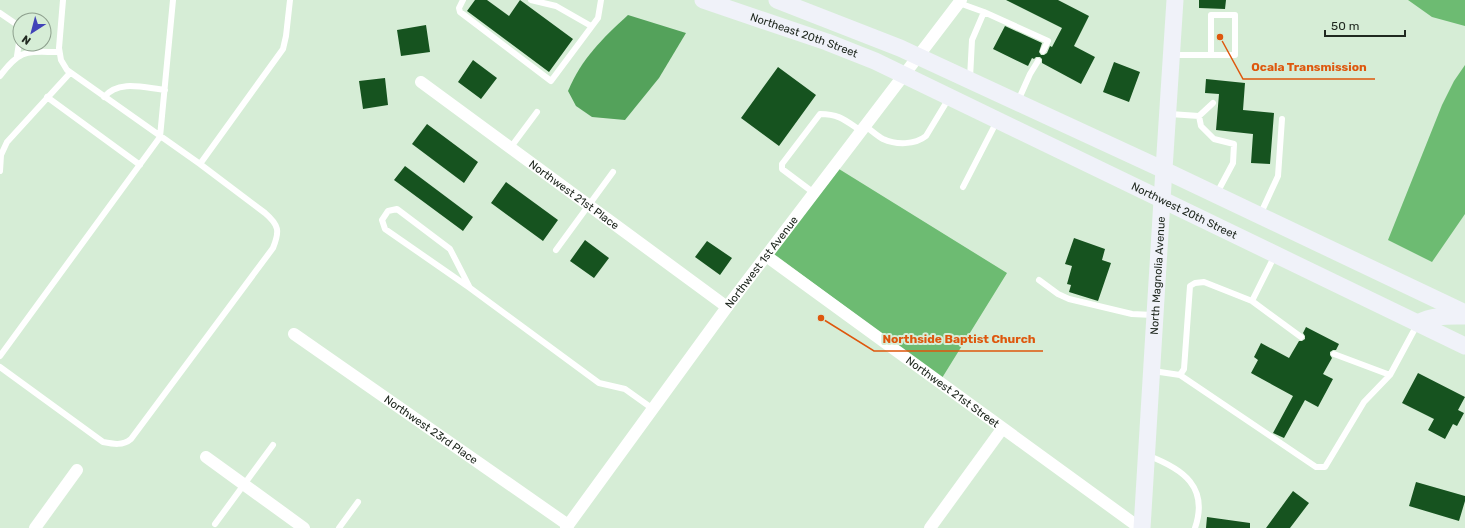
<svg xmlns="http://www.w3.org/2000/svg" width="1465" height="528" font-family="Rubik,sans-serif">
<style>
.forest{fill:#6dbb72}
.water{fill:#54a25b}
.building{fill:#16531f}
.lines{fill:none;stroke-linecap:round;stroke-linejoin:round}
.service{stroke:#fff;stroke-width:6}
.minor{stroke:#fff;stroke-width:12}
.secondary{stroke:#f0f2f9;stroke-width:17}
.labels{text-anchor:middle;stroke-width:4;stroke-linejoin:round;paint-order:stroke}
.street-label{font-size:11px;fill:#202920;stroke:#d6edd6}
.leader{fill:none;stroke:#de570d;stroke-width:1.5}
.callout-dot{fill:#de570d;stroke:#d6edd6;stroke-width:1.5}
.callout-label{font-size:12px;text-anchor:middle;font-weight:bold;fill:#de570d;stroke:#d6edd6;stroke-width:4;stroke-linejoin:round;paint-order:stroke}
</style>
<rect width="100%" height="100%" fill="#d6edd6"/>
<path class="forest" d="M1408 0H1465V26L1432 17Z
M1465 65V214L1432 262 1388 240 1442 105 1454 81Z
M839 169 1007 273 942 378 774 254Z"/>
<path class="water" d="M628 15 686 33 659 78 625 120 592 117 576 106 568 91C582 58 602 39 628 15Z"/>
<path class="building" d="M475 0H487L509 16 520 0 573 39 549 72 467 11Z
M1006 0H1058L1089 16 1074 46 1095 57 1081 84 1042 63V59L1040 57H1036L1034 59 1032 58 1028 66 993 49 1005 26 1042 43 1039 52 1041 55H1044L1047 53 1050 46 1052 47 1062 28Z
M1199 0H1226L1225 9 1199 8Z
M426 25 430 52 401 56 397 30Z
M473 60 497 78 481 99 458 82Z
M1114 62 1140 72 1129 102 1103 92Z
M778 67 816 95 779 146 741 118Z
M385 78 388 105 363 109 359 81Z
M1206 79 1245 83 1243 110 1274 113 1270 164 1251 163 1253 134 1216 130 1219 94 1205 93Z
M427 124 478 162 464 183 412 144Z
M405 166 473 217 463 231 394 180Z
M506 182 558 220 543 241 491 203Z
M1074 238 1105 249 1102 260 1111 263 1098 301 1069 292 1071 285 1067 284 1072 266 1065 264Z
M585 240 609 258 594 278 570 261Z
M707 241 732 258 720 275 695 257Z
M1306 327 1339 344 1336 350H1333L1330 352V355L1332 358 1323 374 1333 379 1318 407 1305 400 1284 438 1273 433 1293 396 1251 373 1258 360 1254 357 1261 343 1289 358 1299 341H1302L1305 339V336L1303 333Z
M1418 373 1465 397 1458 410 1464 413 1457 426 1453 424 1445 439 1428 430 1434 419 1402 403Z
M1416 482 1465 496V501L1459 521 1409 506Z
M1293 491 1309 503 1290 528H1266Z
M1207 517 1250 523V528H1206Z"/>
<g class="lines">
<path class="service" d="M463 0 459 8 460 12 551 81 598 18 601 0
M531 0 556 6 591 26
M959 3 984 12 1048 41 1043 51
M0 13 16 24 20 35
M1173 55H1235V15H1211V55
M17 56 20 36
M0 76C21 48 27 52 59 52
M970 78 972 40 984 12
M47 97 140 165
M104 97C119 79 145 88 165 90
M1018 101 1030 74 1038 61
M1170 114 1199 116 1201 126 1214 139 1234 144 1233 163 1217 193
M1199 116 1213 103
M865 126C871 130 877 136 883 139 896 145 915 145 926 136L949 98
M511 147 537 112
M200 164 283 49 286 36 290 0
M0 171 1 155 7 142 70 73
M963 187 997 121
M814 193 782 169V164L820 114C840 114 846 121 861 131
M1260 215 1278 176 1282 119
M556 250 613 172
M1039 280 1058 294 1069 299 1132 314 1153 315
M470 288 450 249 397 209 388 211 382 220 385 229 470 288 599 383 625 389 653 409
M1252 301 1301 337
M1334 354 1390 375
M0 356 160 137 173 0
M0 367 103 442C113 444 123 446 131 439L273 248C280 231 279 225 265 213L200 164 67 70 61 60 59 48 63 0
M1153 371 1180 375 1316 467H1325L1364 402 1390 375 1418 323
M1180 375 1184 369 1190 286 1195 283 1204 282 1252 301 1275 255
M1149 456C1183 469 1209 487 1195 528
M215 524 273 445
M339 528 358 502"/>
<g class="minor">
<path id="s1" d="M421 82 727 307"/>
<path id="s2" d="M766 256 1140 528"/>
<path id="s3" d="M294 334 568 525"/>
<path d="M206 457 304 528"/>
<path d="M35 528 77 470"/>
<path id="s4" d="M566 528 727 307 961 0"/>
<path d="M930 528 1002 429"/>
</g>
<g class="secondary">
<path id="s5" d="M703 0 827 42 875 61 1465 346"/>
<path d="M777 0 900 48 1164 170 1465 313"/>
<path d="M1418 323C1433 315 1448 316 1465 316"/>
<path id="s6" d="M1142 528 1162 200 1175 0"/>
</g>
</g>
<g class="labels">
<g class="street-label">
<text dy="4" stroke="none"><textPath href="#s5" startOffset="107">Northeast 20th Street</textPath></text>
<text dy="4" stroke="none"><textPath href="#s1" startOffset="190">Northwest 21st Place</textPath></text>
<text dy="4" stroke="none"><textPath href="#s5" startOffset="526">Northwest 20th Street</textPath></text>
<text dy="4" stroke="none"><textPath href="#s4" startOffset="330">Northwest 1st Avenue</textPath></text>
<text dy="4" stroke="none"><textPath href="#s6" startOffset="253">North Magnolia Avenue</textPath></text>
<text dy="4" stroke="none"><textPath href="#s2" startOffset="231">Northwest 21st Street</textPath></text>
<text dy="4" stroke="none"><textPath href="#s3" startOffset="167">Northwest 23rd Place</textPath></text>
</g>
</g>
<path class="leader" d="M1220 37L1243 79H1375M821 318L874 351H1043"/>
<g class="callout-dot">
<circle cx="1220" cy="37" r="4"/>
<circle cx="821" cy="318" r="4"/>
</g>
<g class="callout-label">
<text x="1309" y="71">Ocala Transmission</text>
<text x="959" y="343">Northside Baptist Church</text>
</g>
<g transform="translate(32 32) rotate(216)"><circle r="19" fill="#d6edd6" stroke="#8d9f8d"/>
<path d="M0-3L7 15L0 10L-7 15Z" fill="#4143b8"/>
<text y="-6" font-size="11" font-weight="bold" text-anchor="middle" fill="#202920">N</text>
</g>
<path d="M1325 30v6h80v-6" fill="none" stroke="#202920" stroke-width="2"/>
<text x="1331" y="30" font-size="12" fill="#202920" stroke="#d6edd6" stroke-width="3" paint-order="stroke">50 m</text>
</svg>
